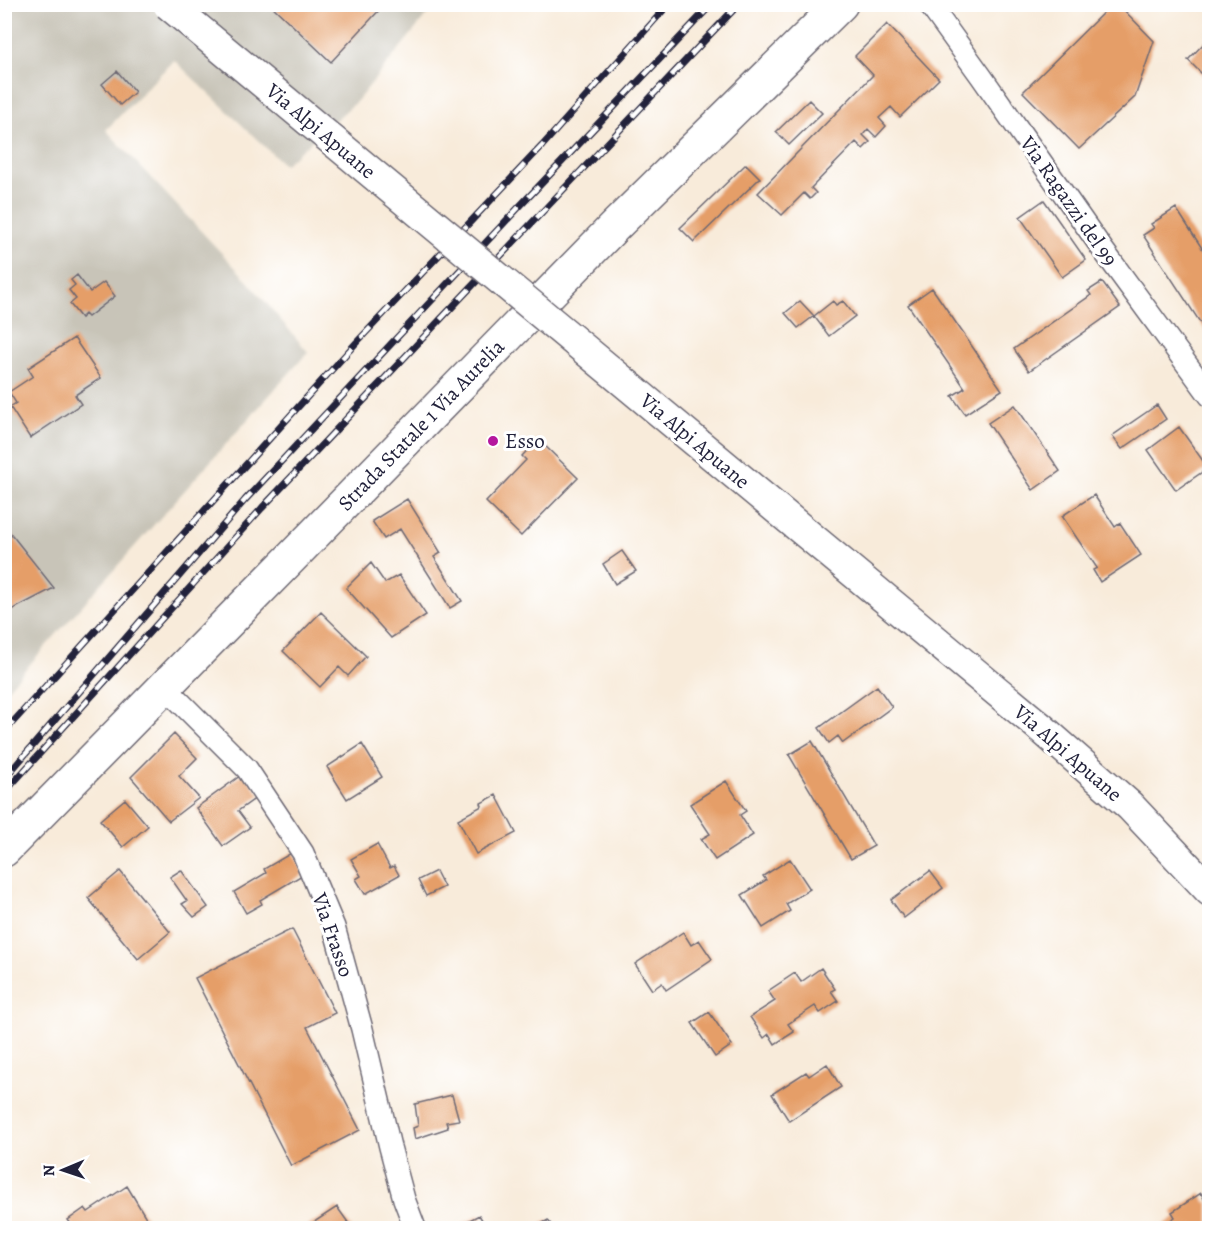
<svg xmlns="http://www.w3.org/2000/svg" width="1214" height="1233" font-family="Alegreya,serif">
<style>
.industrial{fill:#c8c4b8}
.building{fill:#e59e68}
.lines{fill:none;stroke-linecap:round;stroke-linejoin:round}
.minor-casing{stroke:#6d6873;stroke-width:24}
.secondary-casing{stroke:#6d6873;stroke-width:33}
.primary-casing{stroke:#6d6873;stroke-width:36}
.minor{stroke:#fff;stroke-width:21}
.secondary{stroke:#fff;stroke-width:30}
.primary{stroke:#fff;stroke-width:33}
.rail-casing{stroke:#22223b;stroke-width:7}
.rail{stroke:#fff;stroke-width:4.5;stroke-dasharray:14;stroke-linecap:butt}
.secondary-bridge-casing{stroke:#6d6873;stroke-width:33;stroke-linecap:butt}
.secondary-bridge{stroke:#fff;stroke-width:30}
.poi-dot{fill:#b5179e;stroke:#fff;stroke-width:2}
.labels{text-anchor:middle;stroke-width:6;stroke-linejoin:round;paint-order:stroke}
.street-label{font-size:21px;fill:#22223b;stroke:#fff}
.poi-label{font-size:21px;fill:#22223b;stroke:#fff;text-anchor:start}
</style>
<rect width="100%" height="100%" fill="#fff"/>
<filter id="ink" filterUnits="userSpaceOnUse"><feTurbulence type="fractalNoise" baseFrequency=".0167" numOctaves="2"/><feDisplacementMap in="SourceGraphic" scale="12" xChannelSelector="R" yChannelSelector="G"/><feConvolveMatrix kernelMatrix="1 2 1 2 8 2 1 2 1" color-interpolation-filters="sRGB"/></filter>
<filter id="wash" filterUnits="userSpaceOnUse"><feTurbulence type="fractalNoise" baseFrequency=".008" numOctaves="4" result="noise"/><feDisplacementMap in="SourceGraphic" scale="24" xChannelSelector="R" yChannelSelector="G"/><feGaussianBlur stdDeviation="1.35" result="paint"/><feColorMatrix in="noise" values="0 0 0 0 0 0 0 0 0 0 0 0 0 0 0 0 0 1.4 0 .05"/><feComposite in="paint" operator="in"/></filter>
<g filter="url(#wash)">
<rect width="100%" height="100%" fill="#f8ebda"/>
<path class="industrial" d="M5 5H435L357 101 284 165 174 60 106 130 245 278 308 352 5 692Z"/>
<g id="blocks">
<path class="building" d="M270 4H385L331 62Z
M1112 4H1118L1154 41 1135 97 1079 149 1023 92Z
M887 24 939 79 900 117 891 107 879 118 886 126 876 137 868 129 863 135 870 142 863 149 856 142 811 188 816 193 810 199 804 193 782 215 758 193 873 75 855 56Z
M1209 38V81L1188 60Z
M117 71 135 92 120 105 102 84Z
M809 100 822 113 789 145 776 132Z
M746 164 760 178 694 242 680 228Z
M1044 200 1086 260 1062 277 1020 217Z
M1176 208 1209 259V336L1143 235 1154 228 1151 224Z
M77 275 90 292 104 282 115 296 88 317 85 314 81 318 70 304 76 299 69 290 75 285 71 280Z
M1102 282 1120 307 1029 371 1014 349 1091 295 1088 291Z
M932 288 1002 390 965 414 952 396 965 388 908 305Z
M800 301 814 316 833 301 836 305 843 301 855 316 829 336 814 316 798 328 785 313Z
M74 338 101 378 75 395 81 404 30 438 10 407 16 403 9 392 33 376 28 368Z
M1015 405 1060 471 1033 490 988 423Z
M1157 405 1166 419 1122 449 1112 436Z
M1179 427 1208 468 1176 490 1148 450Z
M538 439 578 478 521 536 486 502 526 460 522 456Z
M1094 495 1115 527 1120 523 1141 555 1100 582 1093 570 1097 568 1062 516Z
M407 499 441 553 434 557 462 601 450 608 400 529 384 539 372 521Z
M4 525 54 588 4 614Z
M622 551 636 571 615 584 603 564Z
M371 563 385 583 399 575 426 615 391 638 346 588Z
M321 612 366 656 348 676 339 667 320 687 283 651Z
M877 686 892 707 843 743 838 736 829 743 819 728Z
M174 734 197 758 179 776 199 798 169 821 131 777Z
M812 741 874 846 851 859 789 755Z
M362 744 382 777 347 799 327 767Z
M244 773 260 795 238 811 250 827 223 846 196 808Z
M726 781 746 811 740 815 753 835 715 860 701 839 710 834 690 804Z
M496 795 516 833 476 854 458 819 482 806 481 803Z
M125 799 148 826 123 847 100 820Z
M377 844 390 868 394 866 399 875 365 894 356 879 361 876 351 859Z
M293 852 304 874 260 900 262 904 246 913 234 892 266 873 264 869Z
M790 859 810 889 786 904 790 911 763 928 742 895 766 880 763 876Z
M181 870 208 907 194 917 182 904 187 901 170 877Z
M120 871 170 932 138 959 88 898Z
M436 871 444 887 426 896 418 880Z
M930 871 943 888 904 918 891 900Z
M292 929 335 1013 307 1027 360 1130 291 1166 195 978Z
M683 932 691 945 699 940 712 959 666 990 662 983 652 990 635 964Z
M821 968 835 989 831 991 838 1001 820 1013 815 1006 788 1024 794 1032 775 1044 769 1034 764 1038 750 1017 775 1001 768 991 795 973 801 982Z
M709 1012 732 1045 715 1057 692 1023Z
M827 1064 841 1087 789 1121 772 1094 806 1072 809 1076Z
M452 1095 459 1120 446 1122 448 1128 415 1139 413 1128 418 1126 415 1104Z
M127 1186 148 1221 137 1228H74L68 1220 85 1208 88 1212Z
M1201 1193 1206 1203 1209 1201V1226L1205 1228H1165L1163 1225 1175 1217 1172 1212Z
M337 1207 352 1228H305Z
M479 1215 487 1228H455Z
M548 1220 553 1228H534Z"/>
</g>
</g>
<g filter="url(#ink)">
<use href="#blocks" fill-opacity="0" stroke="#6d6873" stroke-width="1.5"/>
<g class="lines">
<defs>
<path id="minor" d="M929 4 981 76 1103 250 1210 396
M164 686 247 769 303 853 334 927 362 1029 390 1147 404 1199 415 1228"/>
<path id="secondary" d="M1040 727 1130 806 1210 891"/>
<path id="primary" d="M4 850 292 557 614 227 841 4"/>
</defs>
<use href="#minor" class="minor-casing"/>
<use href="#secondary" class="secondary-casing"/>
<use href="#primary" class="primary-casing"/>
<use href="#minor" class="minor"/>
<use href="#secondary" class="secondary"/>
<use href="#primary" class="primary"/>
<defs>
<path id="rail" d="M4 732 356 343 542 146 669 4
M4 779 245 500 520 206 712 4
M4 793 262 508 739 4"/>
</defs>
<use href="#rail" class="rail-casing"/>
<use href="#rail" class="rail"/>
<defs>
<path id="secondary-bridge" d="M168 4 1040 727"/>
</defs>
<use href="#secondary-bridge" class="secondary-bridge-casing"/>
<use href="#secondary-bridge" class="secondary-bridge"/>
</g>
</g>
<circle class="poi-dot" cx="493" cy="441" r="6"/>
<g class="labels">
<g class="street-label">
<text transform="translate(321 131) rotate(40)" y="7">Via Alpi Apuane</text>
<text transform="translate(1069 201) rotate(55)" y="7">Via Ragazzi del 99</text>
<text transform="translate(421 425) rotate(-46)" y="7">Strada Statale 1 Via Aurelia</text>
<text transform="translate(695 441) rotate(40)" y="7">Via Alpi Apuane</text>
<text transform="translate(1068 753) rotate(41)" y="7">Via Alpi Apuane</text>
<text transform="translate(333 935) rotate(71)" y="7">Via Frasso</text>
</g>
<g class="poi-label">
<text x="505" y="448">Esso</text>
</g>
</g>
<rect width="1214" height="1233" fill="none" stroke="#fff" stroke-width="24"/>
<g transform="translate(63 1170) rotate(268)" stroke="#ffffff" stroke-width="4.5" paint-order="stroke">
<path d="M0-4.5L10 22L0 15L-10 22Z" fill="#22223b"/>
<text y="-9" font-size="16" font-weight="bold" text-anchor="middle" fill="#22223b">N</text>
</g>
</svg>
